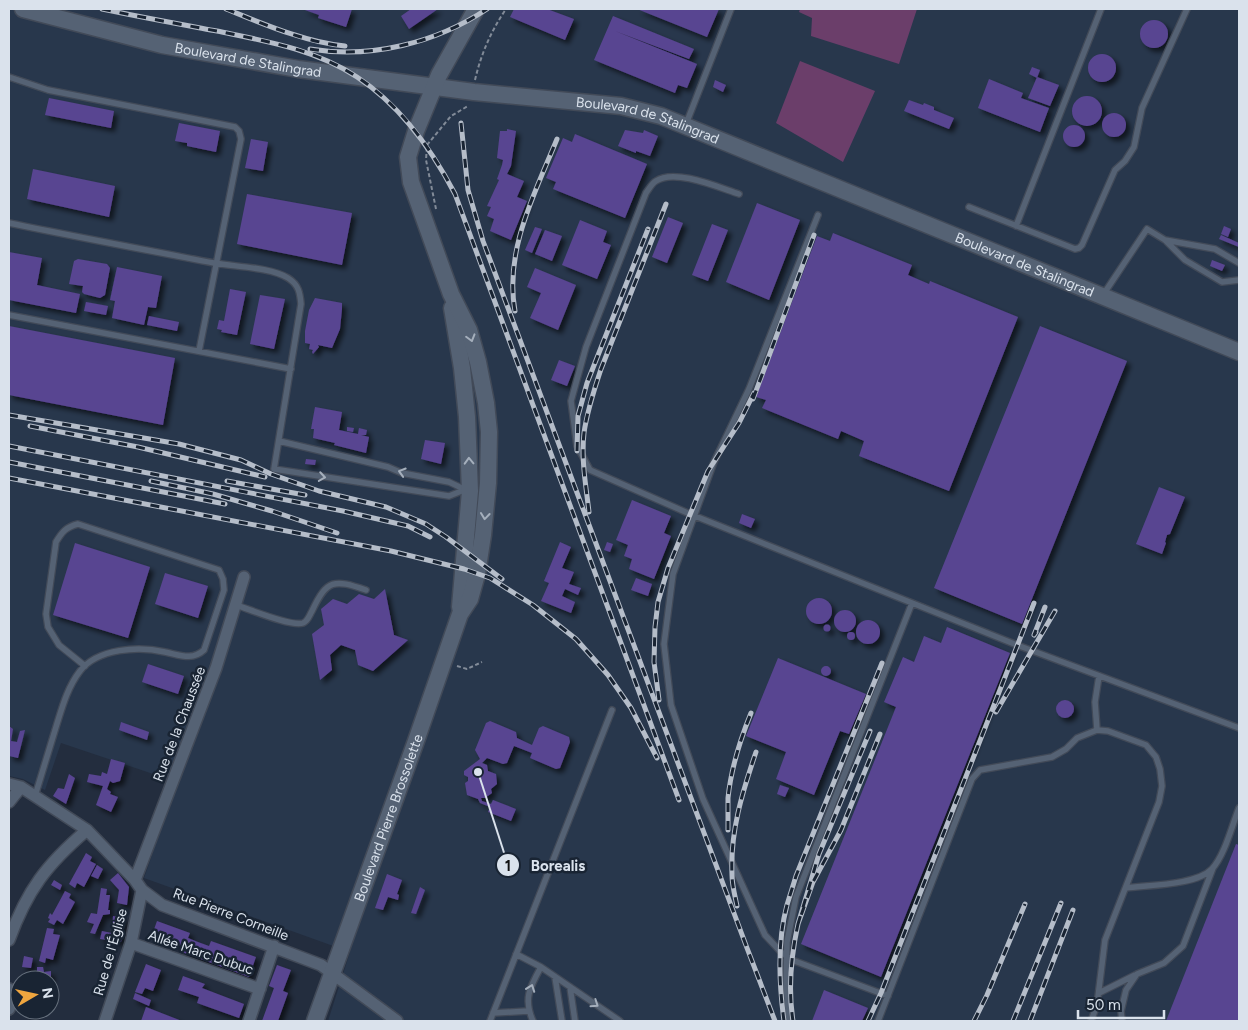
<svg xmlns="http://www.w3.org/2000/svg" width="1248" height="1030" font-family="Figtree,sans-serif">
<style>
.built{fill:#28374c}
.green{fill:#6b3e6a}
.building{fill:#594491;filter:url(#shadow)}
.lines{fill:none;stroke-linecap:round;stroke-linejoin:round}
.lane-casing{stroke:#424a58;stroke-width:8}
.street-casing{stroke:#424a58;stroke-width:14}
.secondary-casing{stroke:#424a58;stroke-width:19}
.path{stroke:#828b98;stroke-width:2;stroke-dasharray:4 2.5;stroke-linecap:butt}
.lane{stroke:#556274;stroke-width:5.5}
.street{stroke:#556274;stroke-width:11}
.secondary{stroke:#556274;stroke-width:16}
.rail-casing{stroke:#b5bdc9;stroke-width:5}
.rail{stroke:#192433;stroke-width:3;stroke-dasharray:9;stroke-linecap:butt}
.oneway{stroke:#a5afbc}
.labels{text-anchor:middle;stroke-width:5;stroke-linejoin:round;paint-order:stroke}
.street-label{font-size:14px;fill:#dae2ec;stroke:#192433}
.leader{fill:none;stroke:#dae2ec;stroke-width:2}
.callout-dot{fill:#dae2ec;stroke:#192433;stroke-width:2}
.mark-label{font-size:15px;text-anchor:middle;font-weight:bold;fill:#111}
.callout-label{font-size:15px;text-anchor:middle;font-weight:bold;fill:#dae2ec;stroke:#192433;stroke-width:5;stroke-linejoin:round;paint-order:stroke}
</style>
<defs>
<filter id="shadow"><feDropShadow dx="4" dy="4" stdDeviation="2.5" flood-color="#0009"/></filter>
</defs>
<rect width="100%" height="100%" fill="#232d3e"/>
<path class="built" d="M9 9H1239V1021H328L350 952 144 878 177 782 61 743 45 790 23 779 9 776V728L10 721 9 720Z"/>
<path class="green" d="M800 9H917L899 64 811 36 812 18 799 12Z
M800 61 875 91 843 162 776 123Z"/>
<path class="building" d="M302 9H352L346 27 318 18 319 15Z
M411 9H438L409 29 401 16Z
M514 9H547L574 19 565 40 510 17Z
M637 9H719L707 37Z
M613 16 694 49 689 59 615 31 697 64 687 88 678 85 675 93 594 60Z
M1140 34a14 14 0 1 1 28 0a14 14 0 1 1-28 0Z
M1088 68a14 14 0 1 1 28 0a14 14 0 1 1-28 0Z
M1032 67 1040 70 1037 78 1029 74Z
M1037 77 1059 85 1050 106 1028 98Z
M989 79 1023 93 1021 98 1049 108 1040 132 978 108Z
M715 80 726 85 723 92 713 87Z
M1072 111a15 15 0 1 1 30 0a15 15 0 1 1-30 0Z
M49 98 114 111 111 128 45 115Z
M909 100 923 105 924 103 934 107V110L954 118 949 129 904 111Z
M1102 125a12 12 0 1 1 24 0a12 12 0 1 1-24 0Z
M179 123 220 131 216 152 187 146V143L175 141Z
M1063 136a11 11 0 1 1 22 0a11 11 0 1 1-22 0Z
M507 129 516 131 511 166 507 174 524 181 517 197 527 201 511 240 490 231 494 219 487 216 491 207 487 206 499 180 497 179 502 165 503 160 497 158 500 131H507Z
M625 130 643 133 644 130 658 136 650 156 636 151V153L618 146Z
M575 134 647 164 625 218 553 189 556 182 546 178 563 138 572 142Z
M251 139 268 142 263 171 245 168Z
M33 169 115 186 109 217 27 199Z
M247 194 352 213 342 265 237 244Z
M757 203 800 220 769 300 726 282Z
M668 217 683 223 667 263 652 257Z
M580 220 607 231 603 242 611 245 597 279 562 265Z
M712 224 728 230 708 281 692 275Z
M1224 226 1231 229 1228 237 1221 234Z
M535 227 542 229 532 253 525 250Z
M545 230 562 236 552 261 535 254Z
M833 233 912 265 908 275 929 284 930 281 1018 317 949 491 859 456 864 441 841 431 838 439 762 408 766 400 756 397 817 236 830 241Z
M1221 235 1239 243V247L1219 239Z
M9 252 42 258 37 285 80 294 76 313 9 300Z
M78 259 107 264 110 268 105 295 100 298 84 294 82 292 83 286 69 284 74 261Z
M1212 260 1225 265 1222 271 1210 266Z
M117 267 162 276 156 308 148 307 144 325 112 318 115 301 110 300Z
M535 268 576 285 558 330 530 318 541 293 527 287Z
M230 289 246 292 237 335 221 332 222 330 217 329 219 320 224 321Z
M260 295 285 299 274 349 250 344Z
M315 298 342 303V309L340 329 332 348 318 345 319 347 313 354 312 352 313 350 309 349 310 344 305 343V331L309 310Z
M86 302 108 306 106 315 84 311Z
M149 316 179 322 177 331 147 325Z
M9 326 175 358 163 425 9 395Z
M1040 326 1127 361 1022 624 934 588Z
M559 360 575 366 567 386 551 380Z
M315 407 342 412 339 430 358 434 359 428 367 430 366 435H361L369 437 366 453 334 445 335 443 313 438 314 429H311Z
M347 427 354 428 353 432 347 431Z
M425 440 445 443 441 464 421 459Z
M306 459 316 460 315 465 305 464Z
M1159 487 1185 497 1170 534 1167 535 1165 542 1166 543 1162 554 1136 544Z
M632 500 671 516 664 533 671 536 654 579 629 569 632 559 624 556 628 545 616 540Z
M742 514 755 519 751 528 739 523Z
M560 542 571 547 562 568 574 572 569 584 581 588 578 595 565 589 562 596 575 602 571 613 541 601 549 583 544 581Z
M607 542 613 544 610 552 604 550Z
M75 543 150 567 128 638 53 615Z
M165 573 208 586 198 618 155 604Z
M636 578 652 584 648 596 631 590Z
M385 589 394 635 408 640 373 671 358 665 355 650 341 645 330 655 332 670 320 680 312 634 324 625 321 609 333 599 347 604 359 594 374 599Z
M806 611a13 13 0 1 1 26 0a13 13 0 1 1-26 0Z
M834 621a11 11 0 1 1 22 0a11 11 0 1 1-22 0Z
M856 632a12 12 0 1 1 24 0a12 12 0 1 1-24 0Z
M823.5 628a3.5 3.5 0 1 1 7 0a3.5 3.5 0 1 1-7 0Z
M947 627 1010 653 881 977 801 944 896 707 884 702 903 657 914 662 924 636 941 643Z
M847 636a4 4 0 1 1 8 0a4 4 0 1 1-8 0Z
M778 658 866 694 849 734 840 731 814 795 776 779 786 752 746 736Z
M148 664 184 676 178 694 142 682Z
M821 671a5 5 0 1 1 10 0a5 5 0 1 1-10 0Z
M1056 709a9 9 0 1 1 18 0a9 9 0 1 1-18 0Z
M490 721 516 732 517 738 532 745 539 728 543 726 569 737 570 742 560 768 556 769 530 758 532 753 514 746 507 763 503 764 487 758 482 763 487 765 488 771 496 774 497 784 491 789 492 793 485 798H481L482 801 491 804 493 800 516 809 511 821 488 812 490 807 480 803 478 799 467 795 465 783 468 781V777L464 775V771L480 759 475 750 486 723Z
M121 722 149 732 147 740 119 730Z
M9 726 13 729 11 741 17 742 20 731 25 730 18 758 9 756Z
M111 759 125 763 120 781 113 783 110 781 107 789 111 792 110 794 118 797 111 812 96 805 103 786 87 782 89 774 101 776 102 772 107 774Z
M69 774 75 778 66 804 53 796 58 788 64 789Z
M780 785 789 788 785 797 777 794Z
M1236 844 1239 845V1021H1166Z
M86 853 92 857 90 861 96 864 84 887 77 883 75 888 69 884Z
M97 865 103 869 98 879 91 876Z
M118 873 129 887 127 905 117 903 119 890 110 880Z
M387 874 402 880 397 894 399 895 398 900 388 897 383 910 375 908Z
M54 880 62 885 60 890 51 885Z
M420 887 425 890 416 914 411 913Z
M101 888 107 889 106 895H110L108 910H110V914L103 915 95 934 90 933 94 924 87 922 91 913 97 914Z
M65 891 71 894 69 898 75 902 63 924 57 920 54 925 48 922 50 919 48 918 50 913 52 915Z
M113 916 124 918 121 942 100 939 102 931 112 933Z
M157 921 190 933 188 938 198 942 209 946 211 941 256 957 249 977 182 952 184 947 152 935Z
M47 928 54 929 53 934 60 935 53 960 46 958 45 963 39 961Z
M24 956 33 958 31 968 22 967Z
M146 964 161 970 153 991 145 988 142 994 135 992Z
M277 965 291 970 283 991 288 993 278 1021H262L274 988 269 986Z
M37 967H43L44 972 51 971V980H37Z
M183 976 205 984 202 988 244 1004 239 1018 197 1003 199 997 178 990Z
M824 990 868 1008 862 1021H812Z
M135 993 151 1000 149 1006 133 999Z
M146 1007 182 1021H141Z
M26 1010H36L35 1016 25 1014Z"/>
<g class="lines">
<defs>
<path id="lane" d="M9 77 48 90 235 127 239 131 241 139 199 351
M686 124 731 9
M739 194C720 188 675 168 656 181 652 183 649 189 646 193L586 347 571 401 577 446 590 470 690 514 1017 645 1239 728
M969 207 1075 249 1079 248 1082 245 1115 170 1125 161 1134 147 1142 108 1187 9
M818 215 749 389 714 462 673 574 664 644 671 705 703 799 765 935 781 952 792 960 888 996
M9 223C77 237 146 250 214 263 236 267 270 267 288 278 299 285 300 293 301 304L274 469 449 496 464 490
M1016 226 1101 9
M1165 240 1215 249 1239 263
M1103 295 1147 229 1165 240 1185 260 1222 282 1239 280
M9 315 291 369
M279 441 388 467 402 473 449 482 466 490
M236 605C249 609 291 627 303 623 308 621 309 616 312 611 327 579 334 579 366 590
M1097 730 1095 702 1099 676
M35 796C42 773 49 750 56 727 62 708 67 688 80 671 98 648 139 646 165 652 180 655 192 661 204 650L224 590 223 579 219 570 78 524C66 527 62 532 56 542L46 614 48 627 59 645 85 666
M1126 888C1149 885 1197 885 1212 869 1225 855 1232 825 1239 808
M516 954 541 967 620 1021
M555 977 562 1021
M570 987 575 1021
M1099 993 1135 975
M493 1013 528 1011
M490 1021 612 710
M533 1021C523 999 530 987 541 967
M789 1021 786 984 787 942 796 897 912 603
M878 1021 972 779 980 770 1052 757 1066 749 1077 738 1097 730 1108 731 1146 745 1156 757 1160 769 1162 786 1159 802 1105 940 1097 1005 1091 1021
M1122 1021 1121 1011 1126 990 1137 974 1164 963 1183 946 1213 868"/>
<path id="street" d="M9 784 21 787 87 830 135 880 142 890 162 905 321 965 397 1021
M9 802 21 787
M135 880 216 668 244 577
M9 940C27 890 47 864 87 830
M131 943 260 989
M9 989 11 1004 9 1009
M105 1021 131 943 142 890
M249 1021 274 946"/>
<g id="secondary">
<path id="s1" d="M23 9 162 45 298 69 474 92 621 106 661 116 1239 352"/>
<path d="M452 308 462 368 467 417 470 491 460 607"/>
<path id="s2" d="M315 1021 416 741 460 614 470 599 477 574 483 535 488 483 489 432 486 403 478 362 469 330 451 294 411 182 408 157 416 131 439 75 476 9"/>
</g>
</defs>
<use href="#lane" class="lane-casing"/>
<use href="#street" class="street-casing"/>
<use href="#secondary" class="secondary-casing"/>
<path class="path" d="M475 80C481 54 491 31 506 9
M436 209 426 160 427 145 451 116 468 106
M457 666 467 669 482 662"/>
<use href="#lane" class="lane"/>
<use href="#street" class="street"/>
<use href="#secondary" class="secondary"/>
<defs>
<path id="rail" d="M102 9C140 17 179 24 217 31 265 41 315 49 357 77 401 106 431 148 455 194L679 800
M226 9C261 23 307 43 345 46
M310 49C371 59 436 43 487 9
M461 123 468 190 483 241 747 948 775 1021
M515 311C504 251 535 193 557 139
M753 399 814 235
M9 415 179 444 241 460 271 474 319 491 386 507 426 524 446 537 502 579
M30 426 138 447 265 477
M9 446 343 511 408 526 430 537
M577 451 578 416 587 383 648 229
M9 462 225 504
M9 478 391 551 464 569 490 578 533 605 576 639 608 675 631 708 657 758
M151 481 213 494 272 511 337 533
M227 481 305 495
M589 512C586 486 581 460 584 433 587 411 594 390 601 369L666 204
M1036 632 1034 635 1045 607
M659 700 654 662 655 627 658 602 668 568 708 471 739 423 754 393
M996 712 1055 611
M870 731 819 854 798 924 813 882 841 830 880 734
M728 830C728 819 728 809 728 798 731 769 740 740 751 713
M737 906C735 896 732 885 732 875 730 832 742 793 756 752
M784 1021C779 984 777 942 787 905 790 895 793 886 796 876L882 663
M793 1021C788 989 791 956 798 924
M868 1021 881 993 1034 603
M974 1021 987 995 1025 904
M1013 1021 1061 903
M1030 1021 1073 910"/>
</defs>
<use href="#rail" class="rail-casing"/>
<use href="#rail" class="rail"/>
</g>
<defs><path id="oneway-chevron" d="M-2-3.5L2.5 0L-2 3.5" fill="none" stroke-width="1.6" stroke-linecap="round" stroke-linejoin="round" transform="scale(1.25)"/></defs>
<g class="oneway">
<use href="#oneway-chevron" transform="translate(471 338) rotate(74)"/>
<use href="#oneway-chevron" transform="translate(469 461) rotate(-92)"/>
<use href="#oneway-chevron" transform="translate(402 472) rotate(-163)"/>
<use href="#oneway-chevron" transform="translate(322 477) rotate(9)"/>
<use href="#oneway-chevron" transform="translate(485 516) rotate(96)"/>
<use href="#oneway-chevron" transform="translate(531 988) rotate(-70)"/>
<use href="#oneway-chevron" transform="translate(595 1004) rotate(34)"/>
</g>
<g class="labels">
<g class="street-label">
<text dy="5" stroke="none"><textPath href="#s1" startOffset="231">Boulevard de Stalingrad</textPath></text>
<text dy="5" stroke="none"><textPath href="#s1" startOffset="636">Boulevard de Stalingrad</textPath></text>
<text dy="5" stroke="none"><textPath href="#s1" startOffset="1041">Boulevard de Stalingrad</textPath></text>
<text transform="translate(179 724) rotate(-69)" y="5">Rue de la Chaussée</text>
<text dy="5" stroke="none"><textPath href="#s2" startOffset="216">Boulevard Pierre Brossolette</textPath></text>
<text transform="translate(231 914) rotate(21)" y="5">Rue Pierre Corneille</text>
<text transform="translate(110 952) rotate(-74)" y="5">Rue de l'Église</text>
<text transform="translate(201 952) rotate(19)" y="5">Allée Marc Dubuc</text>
</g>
</g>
<path class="leader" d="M478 772L508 865"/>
<g class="callout-dot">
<circle cx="478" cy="772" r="5"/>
<circle cx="508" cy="865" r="12"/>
</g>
<g class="mark-label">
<text x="508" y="871">1</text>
</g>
<g class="callout-label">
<text x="558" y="871">Borealis</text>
</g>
<rect width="1248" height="1030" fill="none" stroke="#dae2ec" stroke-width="20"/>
<g transform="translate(35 995) rotate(81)"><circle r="24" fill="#192433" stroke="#66707d"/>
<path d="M0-4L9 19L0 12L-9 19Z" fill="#f0a63f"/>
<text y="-8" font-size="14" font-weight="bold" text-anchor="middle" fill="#dae2ec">N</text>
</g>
<path d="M1078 1010v8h86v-8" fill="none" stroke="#dae2ec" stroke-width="2.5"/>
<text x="1086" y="1010" font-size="15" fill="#dae2ec" stroke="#192433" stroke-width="4" paint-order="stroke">50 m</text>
</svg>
